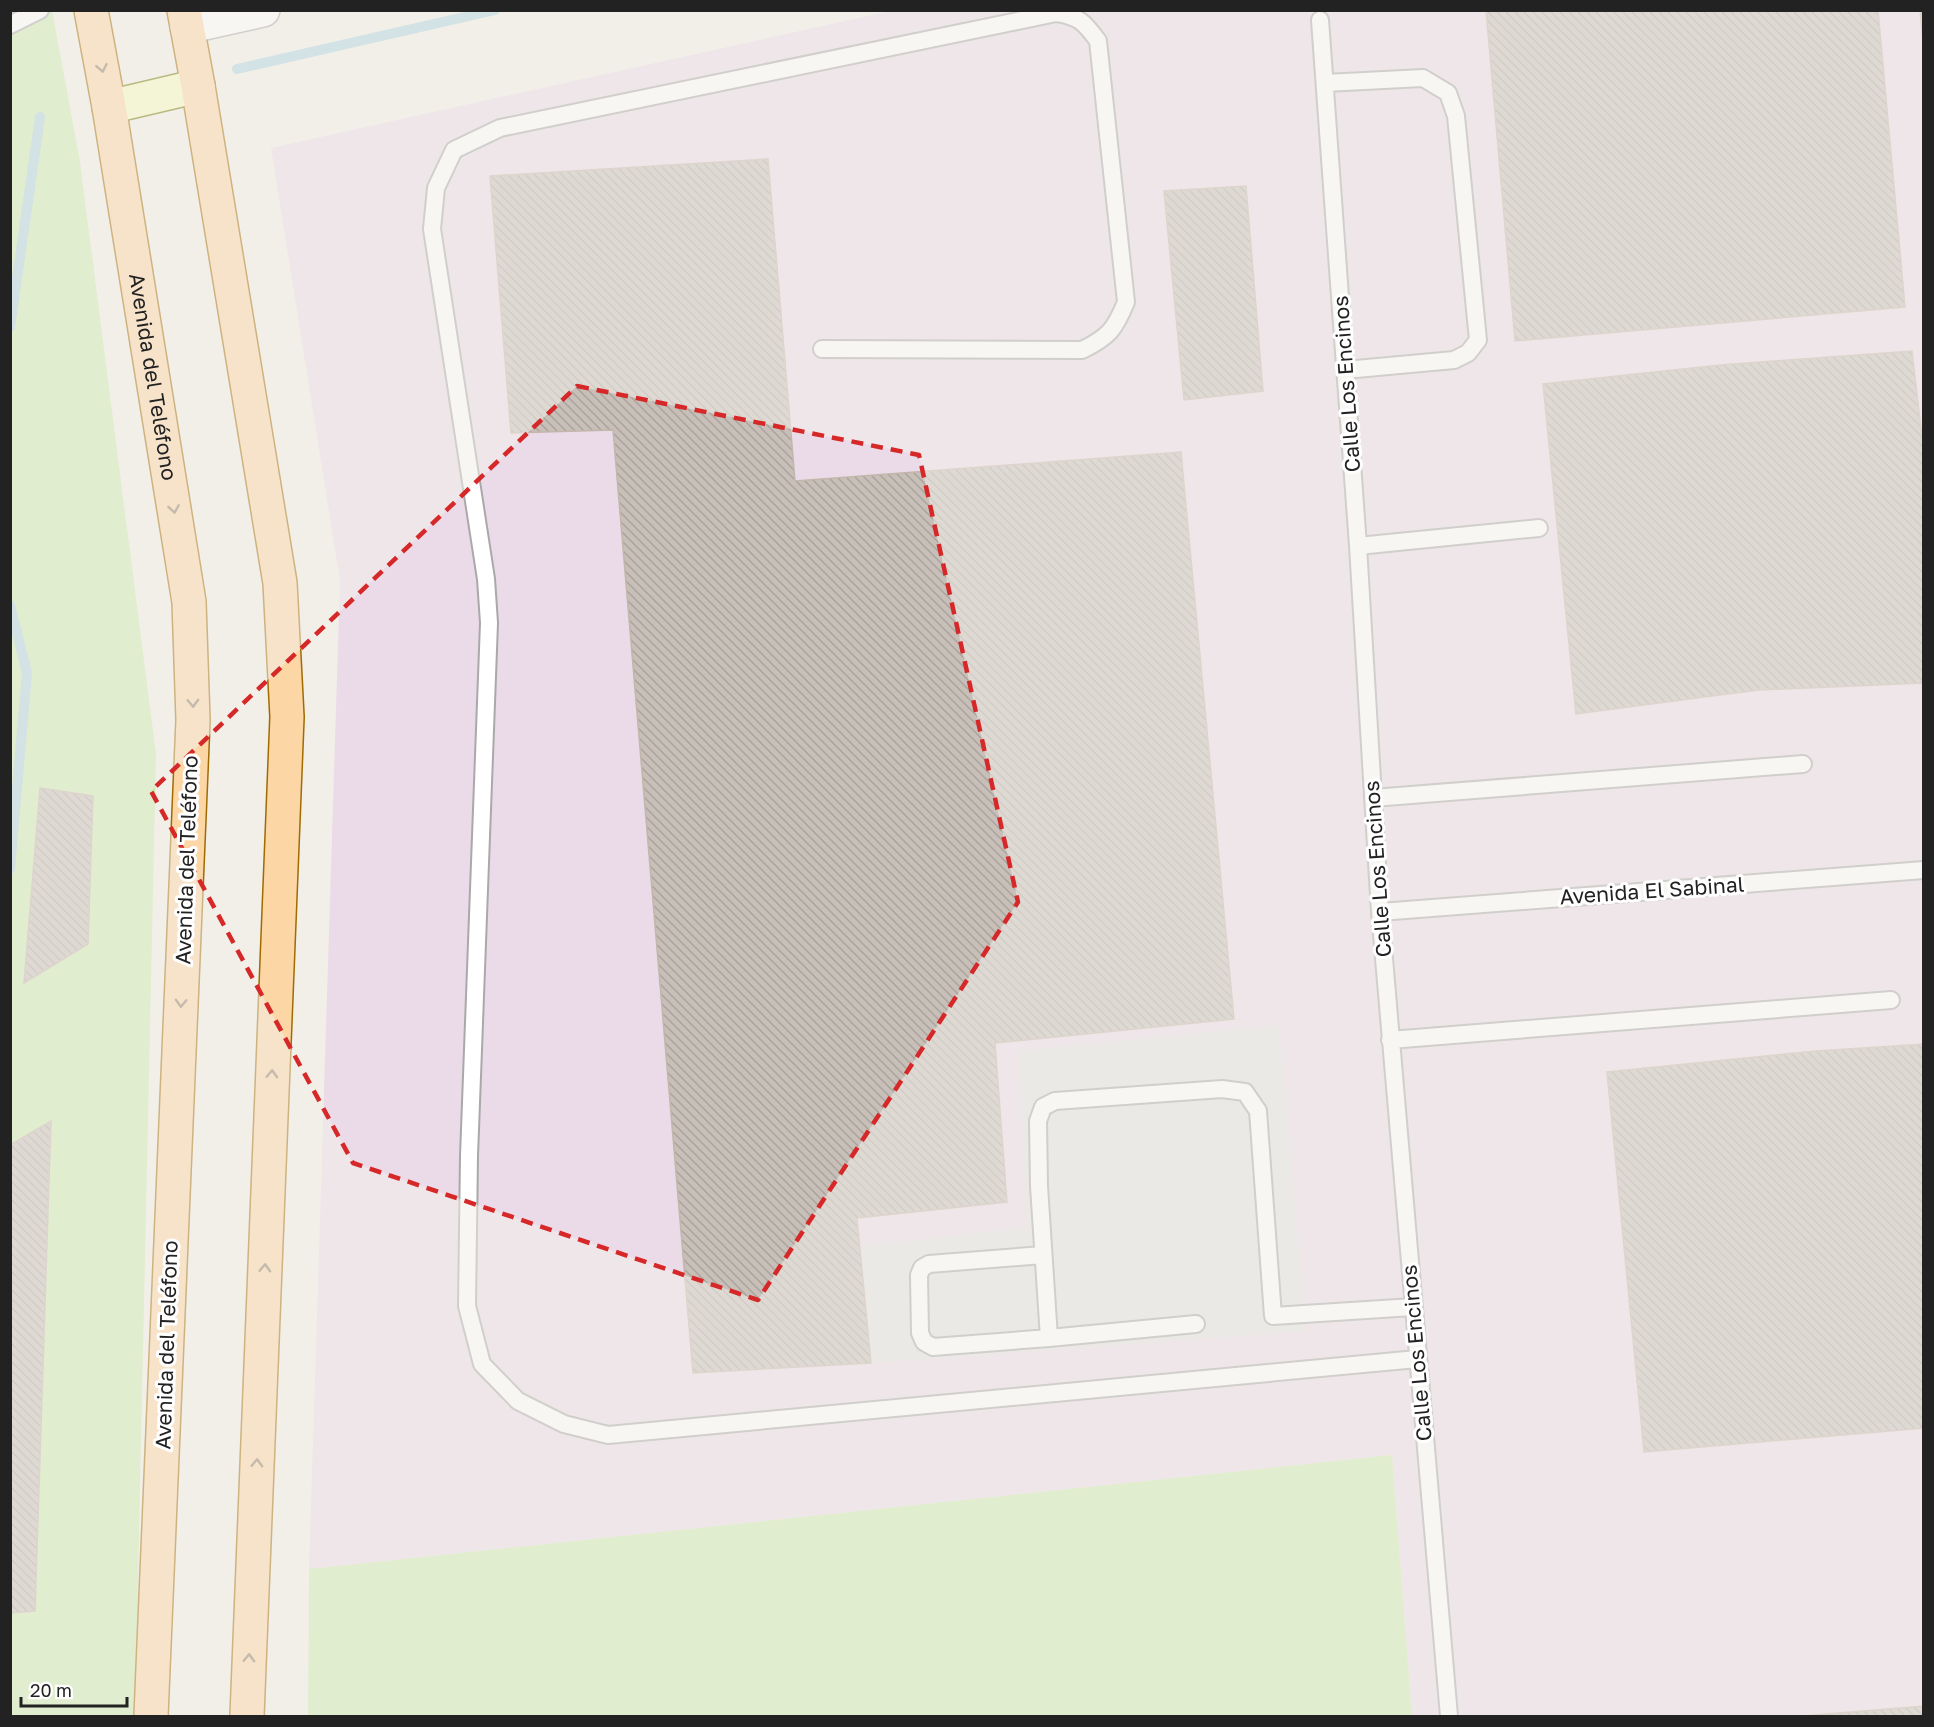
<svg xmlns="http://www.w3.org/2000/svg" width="1934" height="1727" font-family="'Golos Text',sans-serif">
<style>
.industrial{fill:#ebdbe8}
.grass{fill:#cdebb0}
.parking{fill:#e2e2e2}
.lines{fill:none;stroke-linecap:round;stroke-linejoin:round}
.stream{stroke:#aad3df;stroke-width:10}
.building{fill:url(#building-back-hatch);stroke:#c4b6ab;stroke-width:1.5}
.service-casing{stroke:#a9a9a9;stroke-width:20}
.minor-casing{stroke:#a9a9a9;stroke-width:36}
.secondary-casing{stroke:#707d05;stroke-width:36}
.primary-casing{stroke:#a06b00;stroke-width:36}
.service{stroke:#fff;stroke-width:16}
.minor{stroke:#fff;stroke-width:33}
.secondary{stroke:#f7fabf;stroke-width:33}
.primary{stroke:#fcd6a4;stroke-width:33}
.oneway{stroke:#8f7c63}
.marked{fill:none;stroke:#d62828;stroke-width:4.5;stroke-dasharray:12 8;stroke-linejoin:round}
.labels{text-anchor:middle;stroke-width:6;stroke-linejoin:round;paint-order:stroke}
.street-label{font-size:21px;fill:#222;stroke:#fff}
</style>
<defs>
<pattern id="building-back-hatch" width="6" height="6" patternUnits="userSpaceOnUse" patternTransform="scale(1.5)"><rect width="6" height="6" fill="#c7bfb8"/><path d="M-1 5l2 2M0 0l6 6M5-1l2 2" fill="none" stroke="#aba49e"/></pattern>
</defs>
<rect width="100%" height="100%" fill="#f2efe9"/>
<path class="industrial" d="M890 11H1923V1716H1412L1392 1455 309 1569 340 581 271 148Z"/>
<path class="grass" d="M52 10 80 162 156 754 135 1716H11L10 11Z
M1392 1455 1412 1716H308L309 1569Z"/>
<path class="parking" d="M1279 1025 1306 1331 871 1363 860 1246 1027 1228 1019 1051Z"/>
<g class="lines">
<path class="stream" d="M237 69 495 10
M10 327 40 117
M10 605 27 673 10 869"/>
</g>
<path class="building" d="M1486 10H1878L1905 307 1515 341Z
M1920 10H1924V50Z
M768 159 795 481 1181 452 1234 1019 995 1043 1007 1202 857 1218 871 1363 693 1373 613 430 511 433 490 176Z
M1246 186 1263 391 1184 400 1164 191Z
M1912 351 1924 455V683L1758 690 1576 714 1543 384 1720 365Z
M40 788 93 796 88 944 24 983Z
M1924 1044V1428L1644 1452 1607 1072 1816 1051Z
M51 1121 35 1611 10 1613V1145Z
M1924 1706V1716H1802Z"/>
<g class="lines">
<defs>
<path id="service" d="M1320 20 1358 546 1380 912 1449 1716
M10 25 40 10
M1325 83 1423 78 1448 93 1456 116 1478 340 1468 353 1454 360 1345 370
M822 349 1082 350C1109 337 1115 329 1126 302L1098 41C1085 23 1079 16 1056 13L500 128 454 150 436 188 432 229 486 579 489 623 469 1156 467 1306 482 1364 518 1401 564 1424 608 1435 1417 1359
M1358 546 1539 528
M1373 798 1803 764
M1380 912 1924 870
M1390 1040 1891 1000
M1043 1255 929 1264 922 1268 919 1275 920 1333 924 1342 933 1347 1049 1338 1039 1186 1038 1121 1043 1107 1055 1101 1222 1089 1245 1092 1258 1111 1273 1316 1413 1307
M1049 1338 1196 1324"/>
<path id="minor" d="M187 27 263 10"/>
<path id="secondary" d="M109 107 198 86"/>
<g id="primary">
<path id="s1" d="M91 10 109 107 189 602 193 720 151 1716"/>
<path d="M184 10 198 86 280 583 287 717 247 1716"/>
</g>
</defs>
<use href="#service" class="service-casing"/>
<use href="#minor" class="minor-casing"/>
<use href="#secondary" class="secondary-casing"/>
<use href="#primary" class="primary-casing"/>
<use href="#service" class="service"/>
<use href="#minor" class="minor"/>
<use href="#secondary" class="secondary"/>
<use href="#primary" class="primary"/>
</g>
<defs><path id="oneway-chevron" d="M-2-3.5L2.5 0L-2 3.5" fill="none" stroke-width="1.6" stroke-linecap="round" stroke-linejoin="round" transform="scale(1.5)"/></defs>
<g class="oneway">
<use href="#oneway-chevron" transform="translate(102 68) rotate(79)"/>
<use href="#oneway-chevron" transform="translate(174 509) rotate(81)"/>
<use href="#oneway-chevron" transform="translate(193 703) rotate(88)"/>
<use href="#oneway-chevron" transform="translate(181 1003) rotate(92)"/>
<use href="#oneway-chevron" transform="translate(272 1074) rotate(-88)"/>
<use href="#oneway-chevron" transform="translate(265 1268) rotate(-88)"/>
<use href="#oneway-chevron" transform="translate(257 1463) rotate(-88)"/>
<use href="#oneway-chevron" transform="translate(249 1658) rotate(-88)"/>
</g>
<path d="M0 0H1934V1727H0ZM577 386 919 455 1018 902 758 1300 353 1163 151 791Z" fill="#f2efe9" fill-opacity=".55" fill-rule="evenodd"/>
<path class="marked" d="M577 386 919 455 1018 902 758 1300 353 1163 151 791Z"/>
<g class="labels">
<g class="street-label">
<text dy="7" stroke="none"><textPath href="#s1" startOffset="372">Avenida del Teléfono</textPath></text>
<text transform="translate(1347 384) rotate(-94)" y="7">Calle Los Encinos</text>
<text transform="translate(187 860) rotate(-88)" y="7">Avenida del Teléfono</text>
<text transform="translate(1378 869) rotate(-94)" y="7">Calle Los Encinos</text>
<text transform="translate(1652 891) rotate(-4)" y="7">Avenida El Sabinal</text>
<text transform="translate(167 1345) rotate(-88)" y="7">Avenida del Teléfono</text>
<text transform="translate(1417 1353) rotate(-95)" y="7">Calle Los Encinos</text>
</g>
</g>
<rect width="1934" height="1727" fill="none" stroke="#222222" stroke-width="24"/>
<path d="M21 1697v9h106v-9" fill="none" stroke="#222222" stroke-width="3"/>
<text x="30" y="1697" font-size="18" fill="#222222" stroke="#ffffff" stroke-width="4.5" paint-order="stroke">20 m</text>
</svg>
